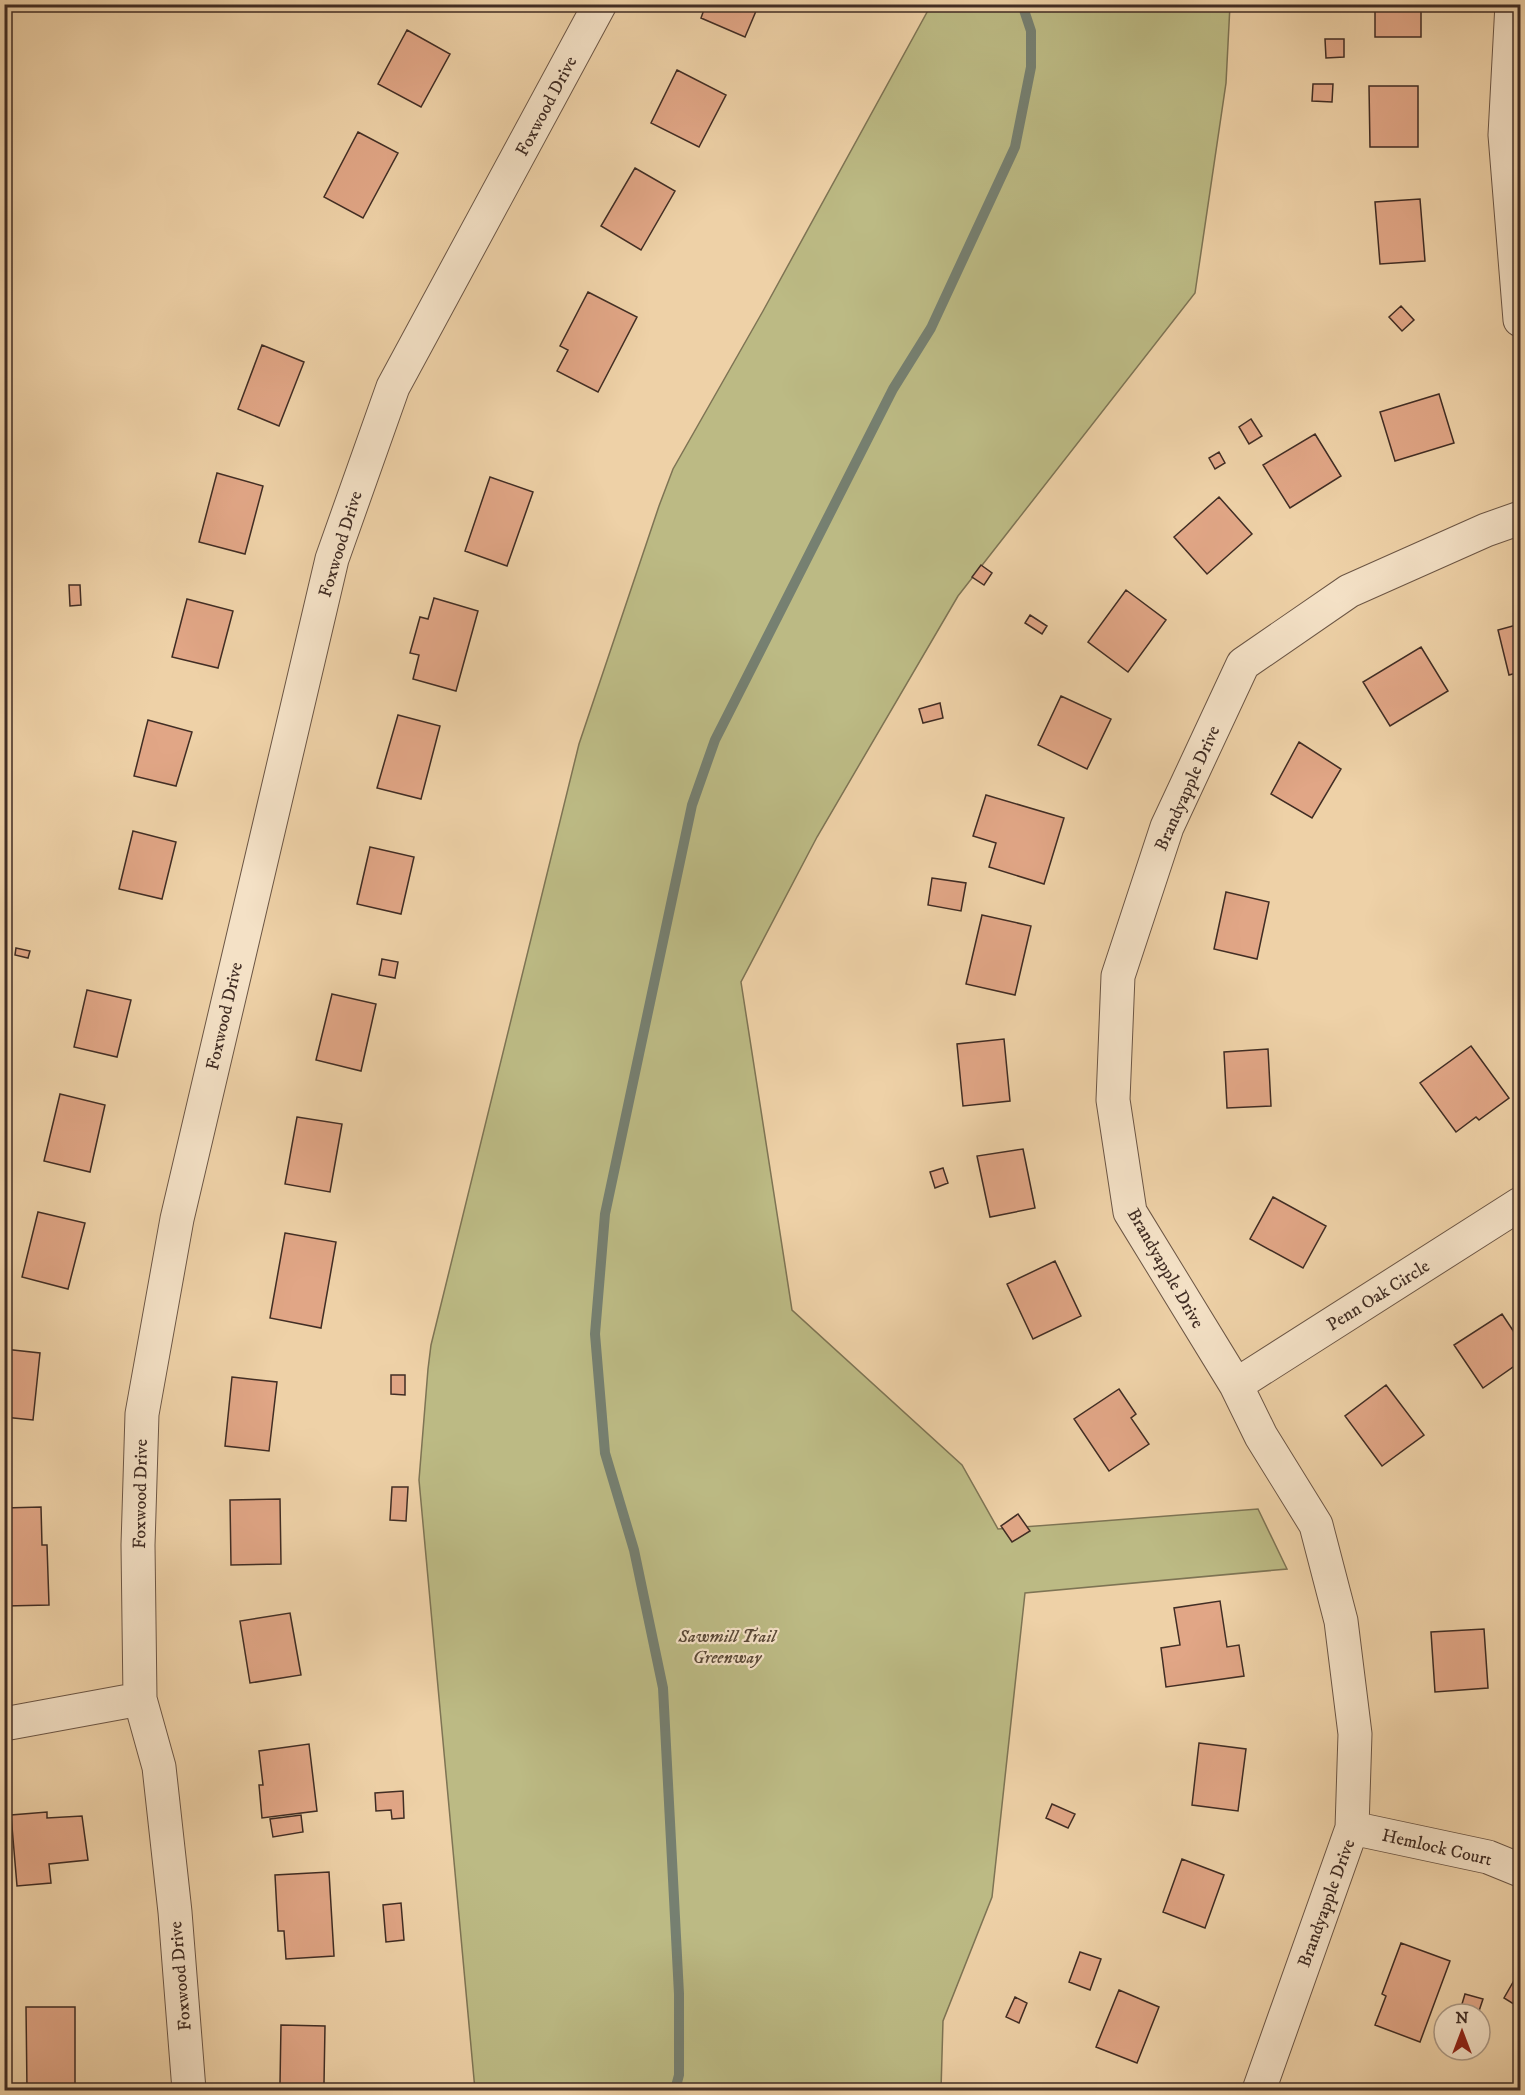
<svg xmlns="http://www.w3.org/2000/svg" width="1525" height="2095" font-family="'IM FELL DW Pica',serif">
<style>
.green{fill:#bcba84;stroke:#7e7454;stroke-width:1.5}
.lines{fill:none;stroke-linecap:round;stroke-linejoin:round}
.stream{stroke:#768071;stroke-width:10}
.building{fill:#e1a686;stroke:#412d24;stroke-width:1.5}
.minor-casing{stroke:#6c5645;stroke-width:35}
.minor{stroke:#f4e1c6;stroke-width:33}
.labels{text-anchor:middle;stroke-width:4.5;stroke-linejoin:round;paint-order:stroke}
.street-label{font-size:18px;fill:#412d24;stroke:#f4e1c6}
.park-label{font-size:18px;font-style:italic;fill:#5a4937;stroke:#f4e1c6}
</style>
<rect width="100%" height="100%" fill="#eed1a7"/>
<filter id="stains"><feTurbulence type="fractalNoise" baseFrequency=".00333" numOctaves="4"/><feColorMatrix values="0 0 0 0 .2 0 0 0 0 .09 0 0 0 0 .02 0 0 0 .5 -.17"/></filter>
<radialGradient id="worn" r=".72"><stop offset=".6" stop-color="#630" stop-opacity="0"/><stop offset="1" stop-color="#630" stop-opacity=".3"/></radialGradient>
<path class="green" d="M931 5H1230L1226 83 1195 293 958 596 817 837 741 982 792 1310 962 1465 998 1529 1258 1509 1287 1569 1025 1593 992 1897 943 2021 941 2090H475L419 1480 428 1369 431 1345 579 744 659 506 673 469 763 311Z"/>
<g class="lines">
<path class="stream" d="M675 2090 679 2075V1994L663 1688 634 1550 605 1453 595 1334 605 1214 692 805 715 740 893 389 931 328 1015 147 1031 67V31L1022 4"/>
</g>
<path class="building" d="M706 4H759L745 37 701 18Z
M1375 4H1421V37H1375Z
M407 30 450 54 421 107 378 84Z
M1325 39H1344V57L1326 58Z
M677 70 726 95 699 147 651 123Z
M1313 84H1333L1332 102 1312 101Z
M1369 86H1418V147H1370Z
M358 132 398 153 363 218 324 197Z
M635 168 675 191 641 250 601 226Z
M1420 199 1425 261 1380 264 1375 202Z
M588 292 637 317 598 392 557 371 568 350 560 346Z
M1401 306 1414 320 1402 331 1389 317Z
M262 345 304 362 279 426 238 409Z
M1439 394 1454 443 1395 461 1380 412Z
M1251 419 1262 436 1249 444 1239 427Z
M1315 434 1341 476 1290 508 1263 465Z
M1219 452 1225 463 1215 469 1209 458Z
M217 473 263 486 245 554 199 542Z
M490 477 533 492 507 566 465 551Z
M1219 497 1252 534 1207 574 1174 537Z
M981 565 992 573 984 585 972 577Z
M69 585H80L81 605 70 606Z
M1126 590 1166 620 1128 672 1088 642Z
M434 598 478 611 456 691 413 679 419 655 410 653 420 617 428 619Z
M187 599 233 611 218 668 172 657Z
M1030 615 1047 626 1042 634 1025 623Z
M1520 624V672L1509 675 1498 630Z
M1421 647 1448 691 1390 726 1363 682Z
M1061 696 1111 719 1087 769 1038 745Z
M940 703 943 718 923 723 919 709Z
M398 715 440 726 421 799 377 788Z
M148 720 192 732 176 786 134 776Z
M1299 742 1341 769 1312 818 1271 794Z
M986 795 1064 818 1044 884 989 867 996 843 973 836Z
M133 831 176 842 162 899 119 889Z
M370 847 414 857 401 914 357 904Z
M932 878 966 883 961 911 928 905Z
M1226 892 1269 902 1257 959 1214 949Z
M982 915 1031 926 1015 995 966 984Z
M16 948 30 951 28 958 15 955Z
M382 959 398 962 395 978 379 975Z
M87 990 131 1000 117 1057 74 1047Z
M332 994 376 1004 361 1071 316 1060Z
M1520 1020V1034L1514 1024Z
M1004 1039 1010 1101 963 1106 957 1044Z
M1471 1046 1509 1098 1479 1120 1476 1117 1456 1132 1420 1083Z
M1268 1049 1271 1106 1227 1108 1224 1052Z
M60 1094 105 1105 90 1172 44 1161Z
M297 1117 342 1124 330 1192 285 1184Z
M1023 1149 1035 1208 990 1217 977 1156Z
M943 1168 948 1183 935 1188 930 1172Z
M1273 1197 1326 1226 1303 1268 1250 1239Z
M38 1212 85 1223 68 1289 22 1277Z
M285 1233 336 1242 321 1328 270 1318Z
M1055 1261 1081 1316 1033 1339 1007 1284Z
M1502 1314 1520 1341V1362L1483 1388 1454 1345Z
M4 1349 40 1353 33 1420 4 1417Z
M391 1375H405V1395L391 1394Z
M232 1377 277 1382 269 1451 225 1446Z
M1386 1385 1424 1435 1382 1466 1345 1416Z
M1119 1389 1136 1414 1131 1418 1149 1444 1109 1471 1074 1419Z
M392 1487H408L406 1521 390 1520Z
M280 1499 281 1564 231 1565 230 1500Z
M41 1507 42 1545H47L49 1605 6 1606 4 1508Z
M1018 1514 1030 1531 1012 1542 1001 1526Z
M1220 1601 1227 1647 1239 1645 1244 1676 1166 1687 1161 1648 1180 1645 1174 1608Z
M290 1613 301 1675 250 1683 240 1621Z
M1484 1629 1488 1688 1435 1692 1431 1632Z
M1199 1743 1246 1749 1238 1811 1192 1805Z
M309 1744 317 1811 262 1818 259 1785H263L259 1751Z
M403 1791 404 1818 392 1819 391 1810 376 1811 375 1793Z
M1052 1804 1075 1814 1068 1828 1046 1818Z
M47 1812V1818L82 1816 88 1860 49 1864 51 1883 17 1886 11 1815Z
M301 1815 303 1832 273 1837 270 1819Z
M1182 1859 1224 1875 1205 1928 1163 1912Z
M329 1872 334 1956 286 1959 284 1931H278L275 1875Z
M4 1878H8L9 1897H4Z
M401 1903 404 1940 386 1942 383 1905Z
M1401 1943 1450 1961 1420 2042 1375 2025 1386 1996 1382 1994Z
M1080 1952 1101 1959 1090 1990 1069 1982Z
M1520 1970V2008L1504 1998Z
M1119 1990 1159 2007 1137 2063 1096 2047Z
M1465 1994 1483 1999 1478 2014H1459Z
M1015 1997 1027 2003 1019 2023 1006 2017Z
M26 2007H75V2090H27Z
M281 2025 325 2026 324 2084H280Z"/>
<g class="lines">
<defs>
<path id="minor" d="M1512 4 1505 135 1520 320
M1236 1385 1520 1204
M4 1724 140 1699
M1352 1828 1488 1857 1520 1870
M189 2090 175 1912 159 1767 140 1699 138 1545 142 1414 177 1219 332 559 393 387 600 4
M1259 2090 1352 1828 1355 1734 1341 1621 1316 1525 1261 1436 1236 1385 1130 1212 1113 1100 1118 976 1167 827 1243 664 1349 591 1486 530 1520 518"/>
</defs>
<use href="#minor" class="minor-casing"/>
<use href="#minor" class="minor"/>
</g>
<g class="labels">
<g class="street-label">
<text transform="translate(546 106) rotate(-62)" y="6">Foxwood Drive</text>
<text transform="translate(340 544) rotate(-73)" y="6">Foxwood Drive</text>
<text transform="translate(1187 788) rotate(-66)" y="6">Brandyapple Drive</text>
<text transform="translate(224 1016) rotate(-77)" y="6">Foxwood Drive</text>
<text transform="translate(1166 1268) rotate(60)" y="6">Brandyapple Drive</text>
<text transform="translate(1378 1295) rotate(-32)" y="6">Penn Oak Circle</text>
<text transform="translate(140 1494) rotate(-89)" y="6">Foxwood Drive</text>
<text transform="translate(1437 1847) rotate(13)" y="6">Hemlock Court</text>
<text transform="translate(1326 1903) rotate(-70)" y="6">Brandyapple Drive</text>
<text transform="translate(180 1976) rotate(-95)" y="6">Foxwood Drive</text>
</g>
<g class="park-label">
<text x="727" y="1642">Sawmill Trail<tspan x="727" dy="21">Greenway</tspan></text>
</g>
</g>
<rect width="1525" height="2095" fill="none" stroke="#eed1a7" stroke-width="24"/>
<rect x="6" y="6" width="1513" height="2083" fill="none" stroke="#412d24" stroke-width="3"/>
<rect x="12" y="12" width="1501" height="2071" fill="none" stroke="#412d24" stroke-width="1.5"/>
<g transform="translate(1462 2032)"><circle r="28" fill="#f4e1c6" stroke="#ac9985" stroke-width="1.5"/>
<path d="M0-4.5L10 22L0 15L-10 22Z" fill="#8f2418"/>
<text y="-9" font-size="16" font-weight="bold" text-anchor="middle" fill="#412d24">N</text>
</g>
<rect width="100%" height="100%" filter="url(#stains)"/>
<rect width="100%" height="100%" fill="url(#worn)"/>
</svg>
